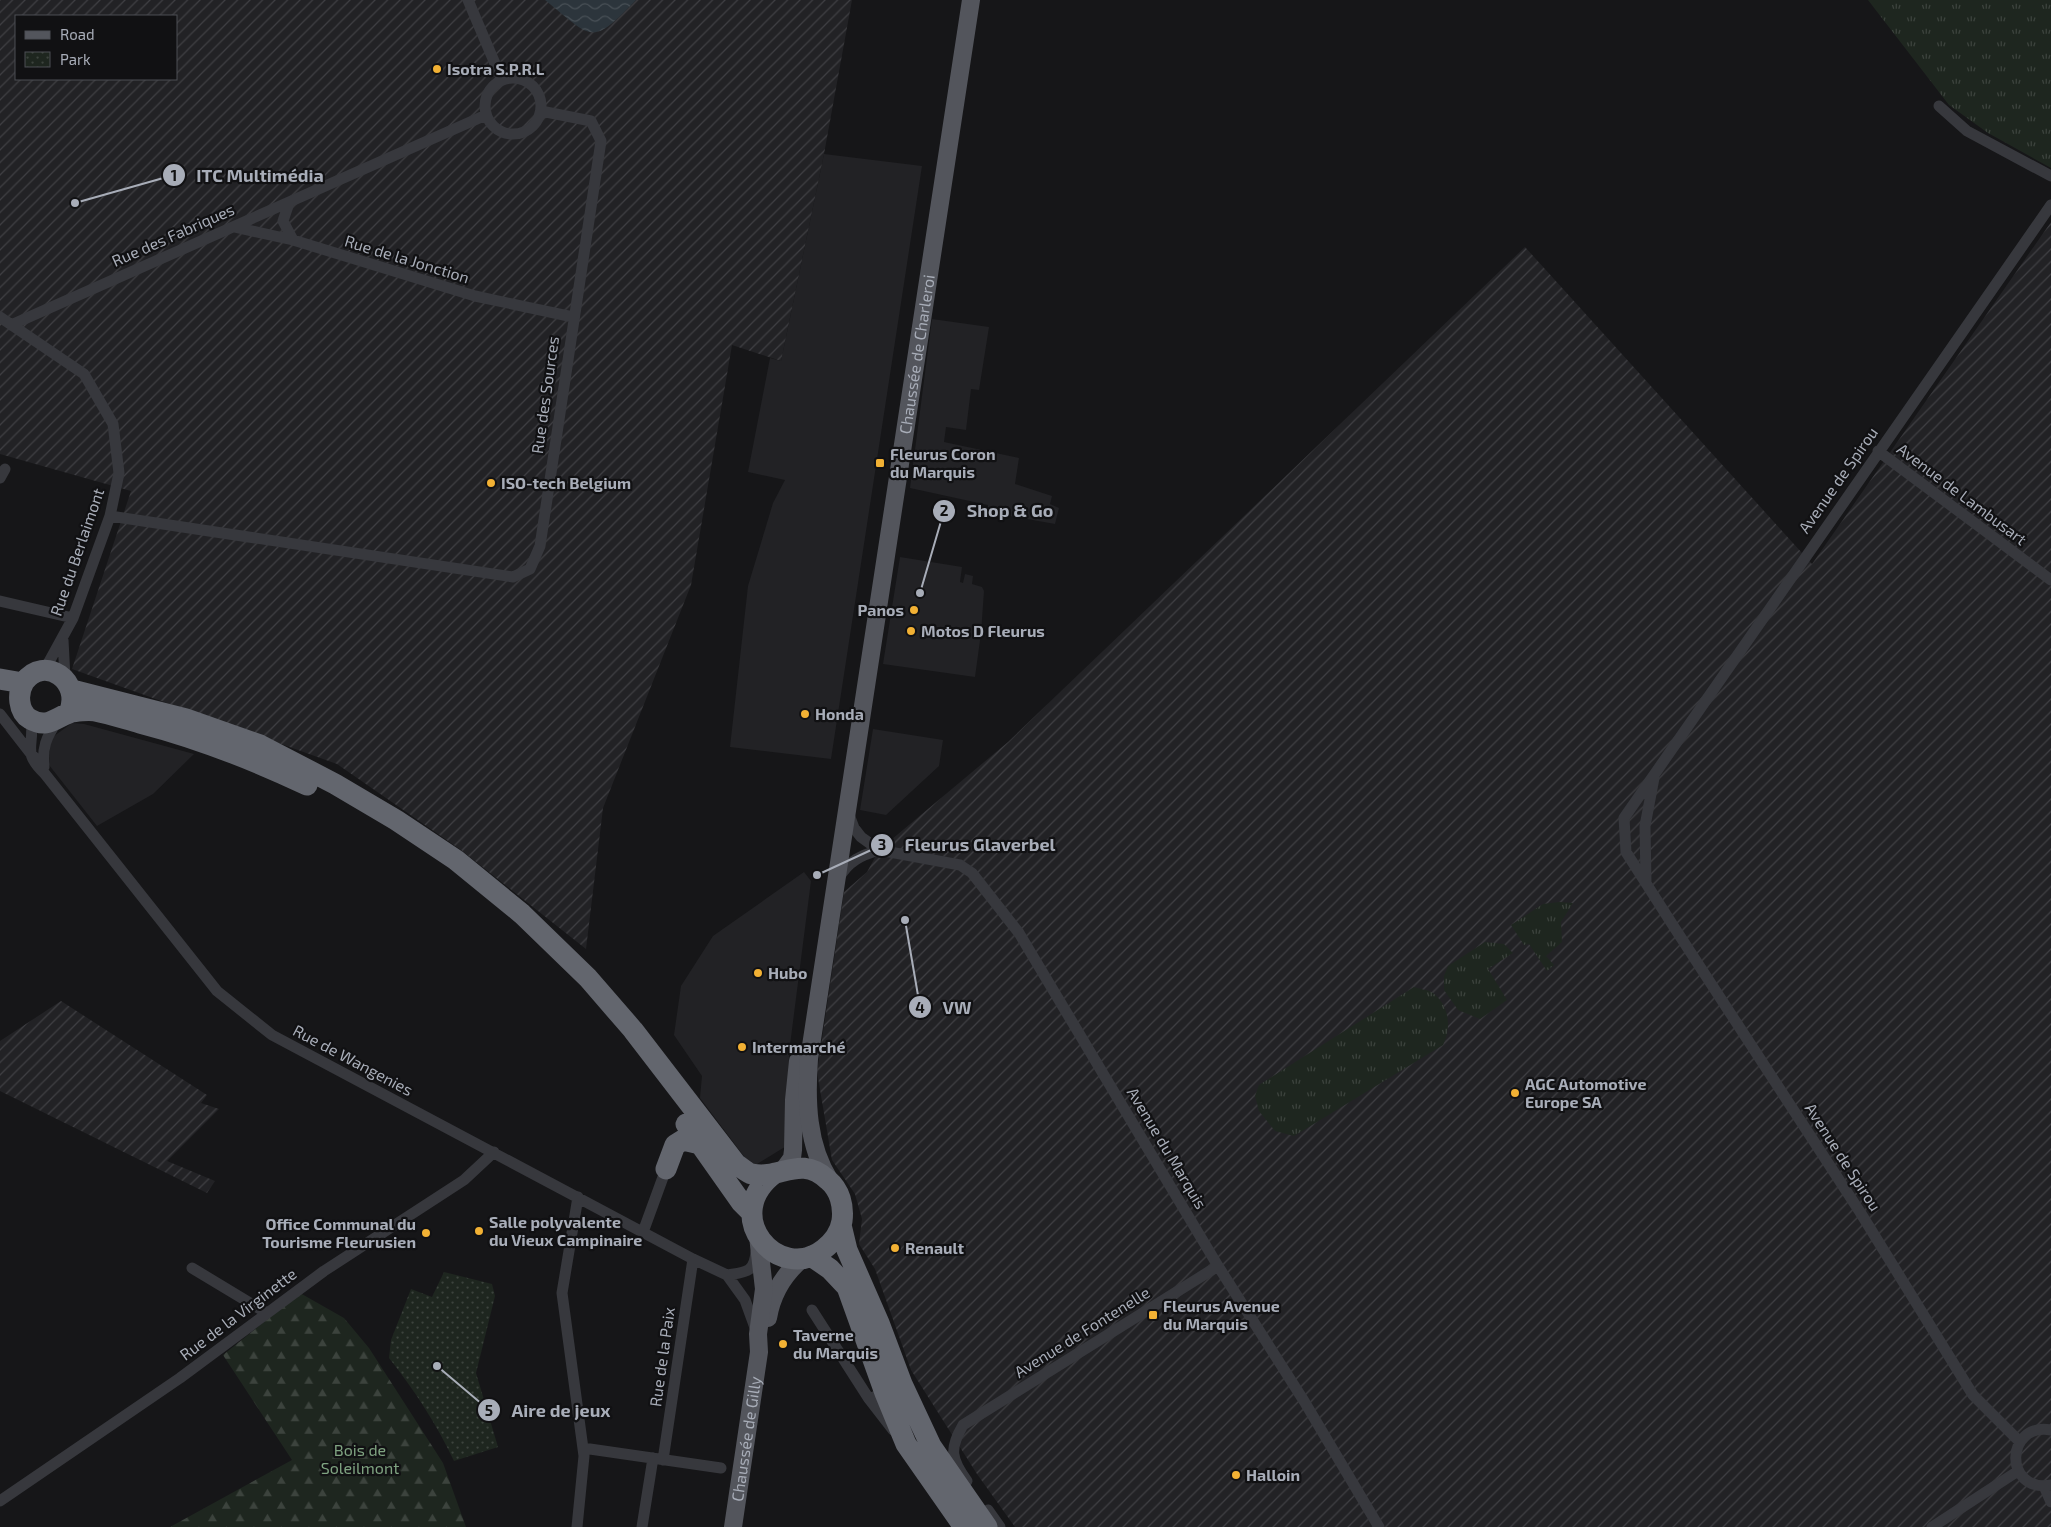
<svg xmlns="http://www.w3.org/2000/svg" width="2051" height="1527" font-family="'Exo 2',sans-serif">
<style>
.built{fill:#222225}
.industrial{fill:url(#industrial-furrows);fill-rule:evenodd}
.grass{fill:url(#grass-tufts)}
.forest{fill:url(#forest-firs)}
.park{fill:url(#park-dots)}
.water{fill:url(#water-waves)}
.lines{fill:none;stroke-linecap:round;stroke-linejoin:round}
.street{stroke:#37383d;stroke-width:11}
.primary{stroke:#53555c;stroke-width:18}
.highway{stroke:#63666e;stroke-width:21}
.poi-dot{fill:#f2b134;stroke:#111113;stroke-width:2}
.labels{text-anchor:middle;stroke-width:4.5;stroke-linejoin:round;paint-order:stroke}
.poi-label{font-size:16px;font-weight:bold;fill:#a8adb8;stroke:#111113;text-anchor:start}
.street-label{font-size:16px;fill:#a8adb8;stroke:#111113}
.park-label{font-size:16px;fill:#7fa381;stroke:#111113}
.leader{fill:none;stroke:#a8adb8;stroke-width:2}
.callout-dot{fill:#a8adb8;stroke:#111113;stroke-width:2}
.mark-label{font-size:15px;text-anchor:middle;font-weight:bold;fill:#111}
.callout-label{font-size:18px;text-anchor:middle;font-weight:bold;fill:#a8adb8;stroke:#111113;stroke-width:4.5;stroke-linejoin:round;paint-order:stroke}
</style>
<defs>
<pattern id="industrial-furrows" width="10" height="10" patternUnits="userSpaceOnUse" patternTransform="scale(1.25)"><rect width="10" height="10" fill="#222225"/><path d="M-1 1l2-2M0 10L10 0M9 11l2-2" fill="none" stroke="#3f3f43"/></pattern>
<pattern id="grass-tufts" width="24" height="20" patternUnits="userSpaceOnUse" patternTransform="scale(1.25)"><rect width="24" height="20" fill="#1e261f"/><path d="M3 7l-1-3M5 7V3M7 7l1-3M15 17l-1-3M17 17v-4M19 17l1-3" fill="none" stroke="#3c433d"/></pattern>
<pattern id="forest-firs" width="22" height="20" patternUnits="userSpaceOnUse" patternTransform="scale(1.25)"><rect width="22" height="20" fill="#1e261f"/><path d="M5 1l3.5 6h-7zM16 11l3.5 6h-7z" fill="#3c433d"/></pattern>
<pattern id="park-dots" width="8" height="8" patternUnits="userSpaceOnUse" patternTransform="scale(1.25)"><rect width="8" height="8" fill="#1e261f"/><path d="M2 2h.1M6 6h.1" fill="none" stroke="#3c433d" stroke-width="1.8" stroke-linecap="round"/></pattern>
<pattern id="water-waves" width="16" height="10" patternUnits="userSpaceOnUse" patternTransform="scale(1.25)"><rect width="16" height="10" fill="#2c353c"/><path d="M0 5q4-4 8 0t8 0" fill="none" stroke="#485056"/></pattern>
</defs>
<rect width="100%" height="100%" fill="#161618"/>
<path class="built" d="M824 154 922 166 831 759 730 747 748 586 773 503 785 480 748 472 770 358 781 361Z
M932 319 989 327 979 390 971 389 966 430 946 427 944 442 1019 458 1015 484 1052 496 1050 504 1059 508 1055 524 987 512 988 505 910 488Z
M900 557 962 567 960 582 963 583 965 574 973 576 972 584 982 587 984 591 981 633 975 677 883 664Z
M72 723 84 724 194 754 153 794 97 826 49 765 50 739Z
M873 729 943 740 939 766 886 815 860 810Z
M804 872 811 881 789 1053 788 1145 752 1167 700 1098 702 1076 674 1035 681 986 713 936Z"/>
<path class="industrial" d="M0 0H852L824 154 781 361 732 345 691 585 603 808 586 949 461 850 337 764 72 669 131 491 0 454ZM16 16H176V79H16Z
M2051 222V1527H1015L977 1474 911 1370 875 1269 859 1244 862 1219 855 1194 832 1160 817 1072 844 892 867 872 879 850 1008 742 1525 247 1812 564Z
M61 1001 207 1095 201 1103 219 1109 167 1161 215 1181 207 1193 0 1091V1041Z"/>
<path class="grass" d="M1868 0H2051V168L1988 133 1949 105Z
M1559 902 1573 903 1561 922 1562 942 1546 956 1554 965 1547 971 1529 944 1524 945 1511 925 1543 904Z
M1485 942 1504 944 1513 953 1488 969 1507 1000 1480 1019 1458 1010 1444 990V976L1448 966Z
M1414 987C1419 989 1429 990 1433 993 1449 1005 1452 1028 1443 1045L1294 1136 1275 1131 1259 1111 1255 1096 1259 1085Z"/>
<path class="forest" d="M300 1293 344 1318 369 1348 443 1463 466 1527H170L292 1460 223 1355Z"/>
<path class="park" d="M444 1272 492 1284 495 1296 476 1373 498 1447 454 1461C436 1423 415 1391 389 1358L391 1340 411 1289 432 1297Z"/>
<path class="water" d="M545 0H636C591 47 593 39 545 0Z"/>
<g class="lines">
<path class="street" d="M468 0 502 80
M485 106a28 28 0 1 1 56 0a28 28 0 1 1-56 0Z
M1939 106 1967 131 2051 176
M289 203 283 221 293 240
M234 227 293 240 475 296 573 317
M0 317 84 374 113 424 119 473 110 516 73 618 44 671
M11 325 486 115
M1878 451 2051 580
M0 478 5 469
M110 516 513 577 530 569 540 546 601 141 591 121 541 111
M0 601 73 618
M63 640 65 678
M0 714 31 754 36 759 43 760
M31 720C35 747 21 751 45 774L217 991 272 1035 693 1259 727 1275 745 1300 757 1333
M44 767C42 748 46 737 57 722
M848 812 854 828 861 837 879 850 960 865 972 873 1019 933 1218 1266 1304 1401 1379 1527
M839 878C848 861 862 855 879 850
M1646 882 1645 826 1654 778
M643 1232 666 1169
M192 1268 265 1312
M727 1275C746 1272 754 1273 756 1252
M812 1310 869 1399
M876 1396 869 1399 893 1430
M2051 1430C2005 1422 2003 1493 2051 1485
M2020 1442 1973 1395 1860 1212 1674 927 1626 852 1624 818 2051 205
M583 1448 721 1468
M663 1460 693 1259
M967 1481C951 1459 949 1449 963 1425L1218 1266
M2044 1486 2051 1502
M0 1501 180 1378 324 1271 464 1180 494 1152
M988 1510 1000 1527
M577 1527 584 1456 562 1293 578 1197
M642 1527 653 1458
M1932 1527 2018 1471"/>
<g class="primary">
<path d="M784 1169 792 1158 793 1150 794 1100 798 1061"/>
<path id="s1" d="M830 1181C807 1145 806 1101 809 1059L971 0"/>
<path d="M768 1318C772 1294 785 1273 803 1258"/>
<path id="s2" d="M733 1527 759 1352 758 1334 764 1289 758 1236"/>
</g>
<path class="highway" d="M0 679 23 683
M72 690 186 719 260 745 335 784 396 820 456 860 522 914 588 978 633 1030 736 1164C741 1167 747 1173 752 1174 781 1180 800 1154 828 1180 840 1190 844 1206 842 1221 840 1233 833 1242 824 1249 779 1285 718 1215 775 1173
M69 713C83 681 44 654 24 682 17 693 18 712 30 719 47 729 55 718 69 713 75 711 89 710 95 711 110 714 125 719 140 723 198 738 252 759 307 785
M686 1124 741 1202 751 1212
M666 1169 675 1145 683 1140 700 1144
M841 1225 847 1250 879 1323 902 1384 931 1446 987 1527
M811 1256 830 1269 847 1287 885 1393 906 1444 964 1527"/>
</g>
<g class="poi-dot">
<circle cx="437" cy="69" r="5"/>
<rect x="875" y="458" width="10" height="10" rx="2.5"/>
<circle cx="491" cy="483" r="5"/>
<circle cx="914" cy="610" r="5"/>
<circle cx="911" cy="631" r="5"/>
<circle cx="805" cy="714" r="5"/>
<circle cx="758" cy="973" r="5"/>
<circle cx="742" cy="1047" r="5"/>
<circle cx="1515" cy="1093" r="5"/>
<circle cx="479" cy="1231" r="5"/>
<circle cx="426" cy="1233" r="5"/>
<circle cx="895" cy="1248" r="5"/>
<rect x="1148" y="1310" width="10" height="10" rx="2.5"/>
<circle cx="783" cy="1344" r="5"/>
<circle cx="1236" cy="1475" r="5"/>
</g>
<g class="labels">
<g class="poi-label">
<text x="447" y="75">Isotra S.P.R.L</text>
<text x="890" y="460">Fleurus Coron<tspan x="890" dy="18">du Marquis</tspan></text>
<text x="501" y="489">ISO-tech Belgium</text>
<text x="904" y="616" text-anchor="end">Panos</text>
<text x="921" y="637">Motos D Fleurus</text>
<text x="815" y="720">Honda</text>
<text x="768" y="979">Hubo</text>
<text x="752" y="1053">Intermarché</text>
<text x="1525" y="1090">AGC Automotive<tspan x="1525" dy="18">Europe SA</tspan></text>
<text x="489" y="1228">Salle polyvalente<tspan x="489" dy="18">du Vieux Campinaire</tspan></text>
<text x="416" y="1230" text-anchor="end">Office Communal du<tspan x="416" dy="18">Tourisme Fleurusien</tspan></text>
<text x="905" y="1254">Renault</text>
<text x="1163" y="1312">Fleurus Avenue<tspan x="1163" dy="18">du Marquis</tspan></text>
<text x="793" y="1341">Taverne<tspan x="793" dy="18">du Marquis</tspan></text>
<text x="1246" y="1481">Halloin</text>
</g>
<g class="street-label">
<text transform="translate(173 235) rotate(-24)" y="6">Rue des Fabriques</text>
<text transform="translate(407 259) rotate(17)" y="6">Rue de la Jonction</text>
<text dy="6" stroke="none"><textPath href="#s1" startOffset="839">Chaussée de Charleroi</textPath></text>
<text transform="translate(545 395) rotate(-82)" y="6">Rue des Sources</text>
<text transform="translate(1838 480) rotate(-55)" y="6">Avenue de Spirou</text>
<text transform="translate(1962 494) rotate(37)" y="6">Avenue de Lambusart</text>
<text transform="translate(77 552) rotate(-71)" y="6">Rue du Berlaimont</text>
<text transform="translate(353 1060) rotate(28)" y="6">Rue de Wangenies</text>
<text transform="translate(1167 1148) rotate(59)" y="6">Avenue du Marquis</text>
<text transform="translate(1843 1157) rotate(57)" y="6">Avenue de Spirou</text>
<text transform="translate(238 1314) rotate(-37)" y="6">Rue de la Virginette</text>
<text transform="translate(1082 1332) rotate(-32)" y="6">Avenue de Fontenelle</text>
<text transform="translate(662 1357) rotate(-82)" y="6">Rue de la Paix</text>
<text dy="6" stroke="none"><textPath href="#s2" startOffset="89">Chaussée de Gilly</textPath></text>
</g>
<g class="park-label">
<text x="360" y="1456">Bois de<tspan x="360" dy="18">Soleilmont</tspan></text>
</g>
</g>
<path class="leader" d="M75 203L174 175M920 593L944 511M817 875L882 845M905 920L920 1007M437 1366L489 1410"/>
<g class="callout-dot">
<circle cx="75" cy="203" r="5"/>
<circle cx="920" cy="593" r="5"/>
<circle cx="817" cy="875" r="5"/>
<circle cx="905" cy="920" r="5"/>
<circle cx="437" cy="1366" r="5"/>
<circle cx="174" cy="175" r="12"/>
<circle cx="944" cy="511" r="12"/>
<circle cx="882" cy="845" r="12"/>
<circle cx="920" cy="1007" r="12"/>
<circle cx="489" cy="1410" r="12"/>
</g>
<g class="mark-label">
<text x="174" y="181">1</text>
<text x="944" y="516">2</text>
<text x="882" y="850">3</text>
<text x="920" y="1013">4</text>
<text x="489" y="1416">5</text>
</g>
<g class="callout-label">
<text x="260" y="182">ITC Multimédia</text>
<text x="1010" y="517">Shop &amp; Go</text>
<text x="980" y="851">Fleurus Glaverbel</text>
<text x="957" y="1014">VW</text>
<text x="561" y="1417">Aire de jeux</text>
</g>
<rect x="15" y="15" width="162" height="65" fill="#111113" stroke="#4d4f55"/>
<rect x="25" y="31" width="25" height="8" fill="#53555c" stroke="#4d4f55"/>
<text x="60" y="40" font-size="15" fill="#a8adb8">Road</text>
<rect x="25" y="52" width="25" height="15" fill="url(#park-dots)" stroke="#4d4f55"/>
<text x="60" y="65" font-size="15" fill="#a8adb8">Park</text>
</svg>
